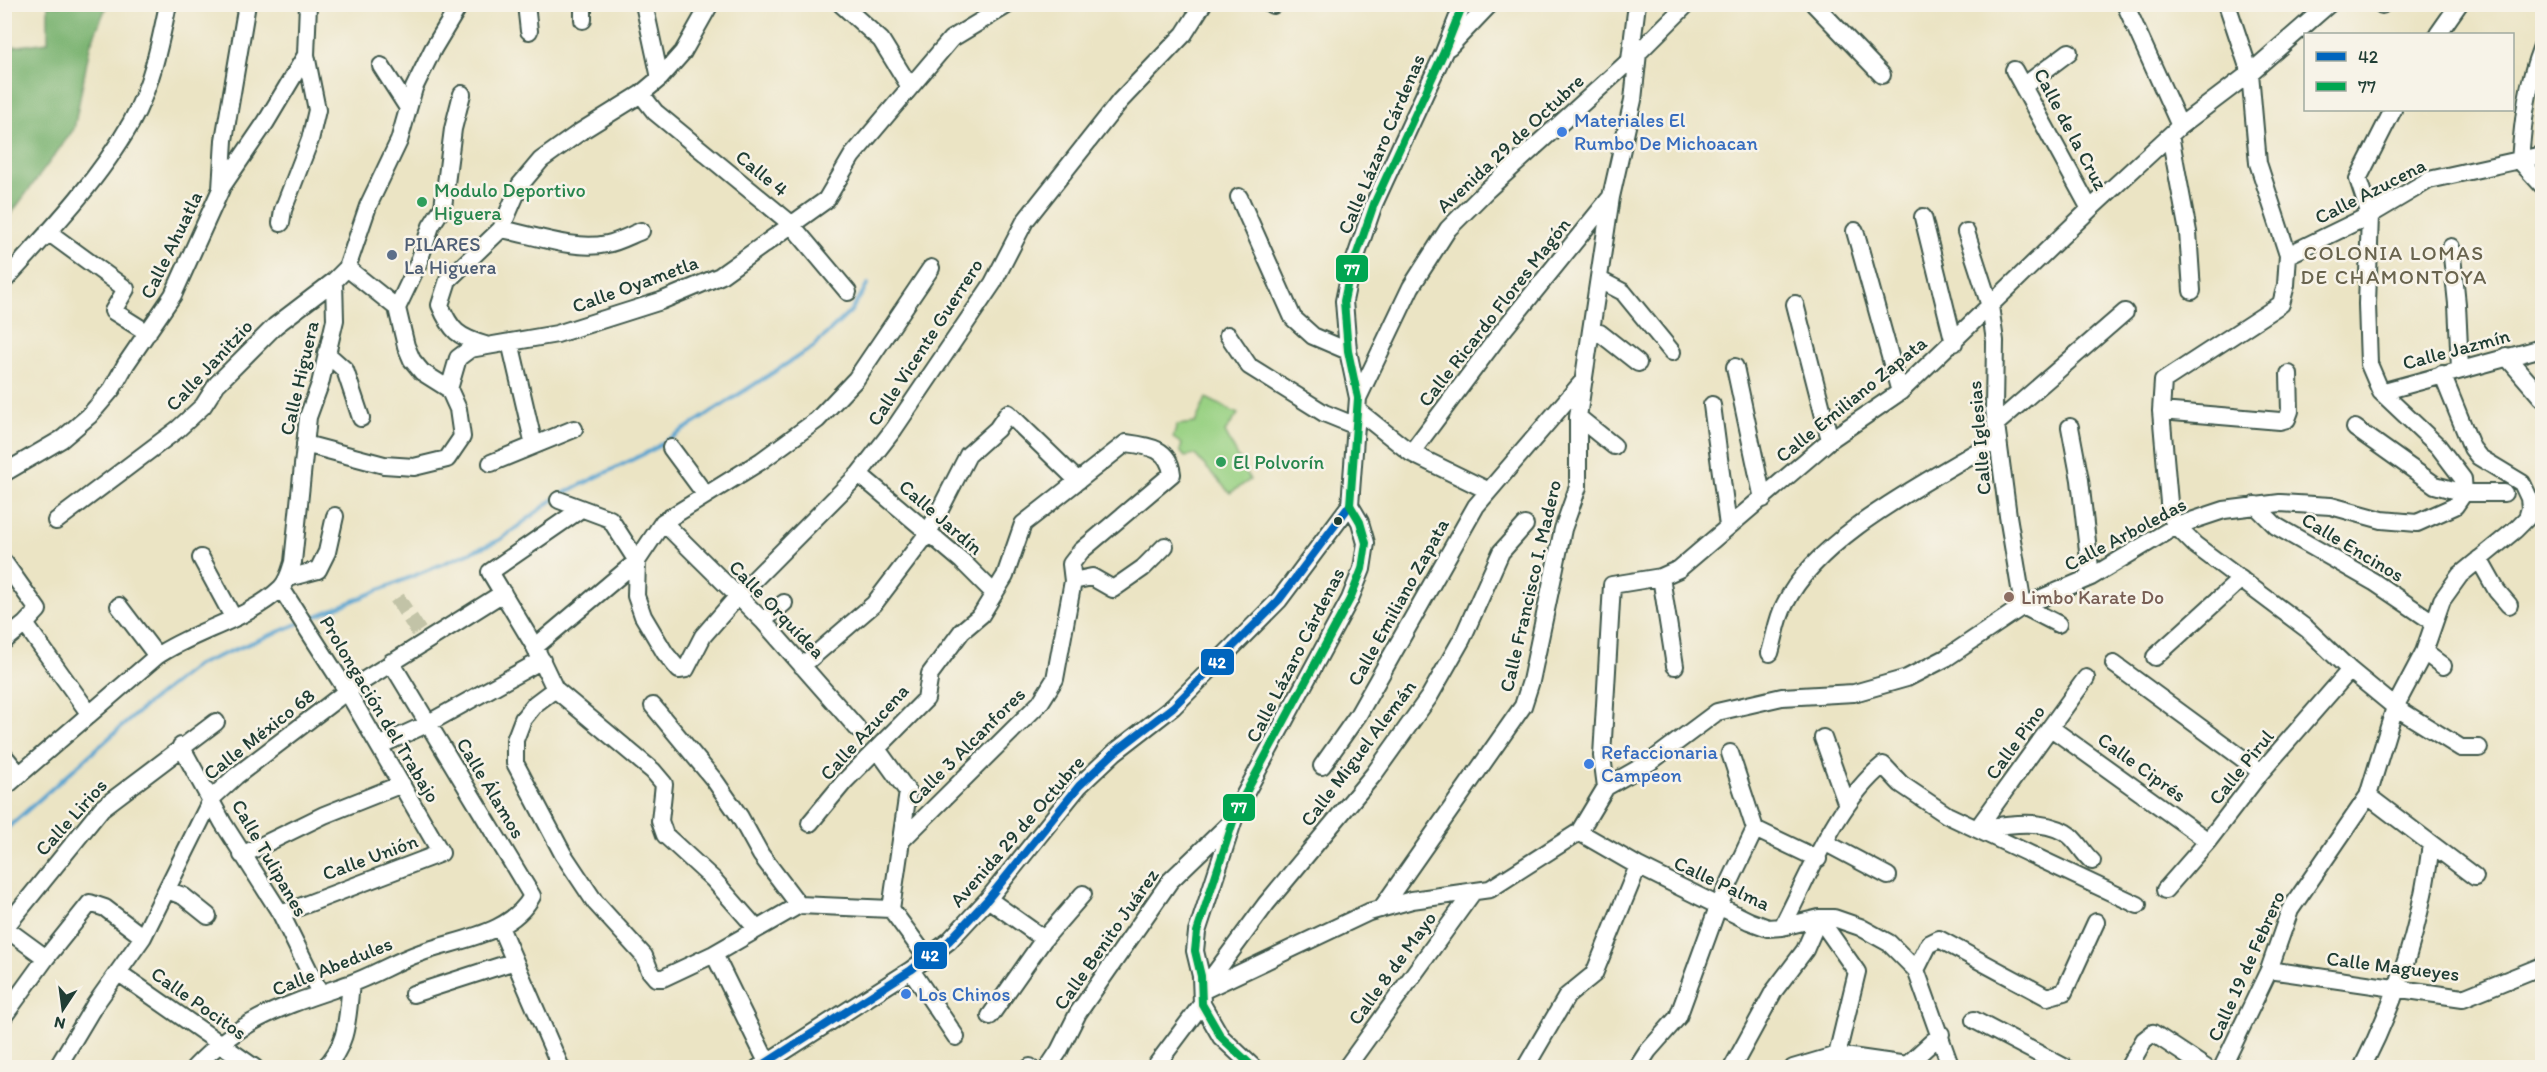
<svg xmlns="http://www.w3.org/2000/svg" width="2547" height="1072" font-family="Itim,sans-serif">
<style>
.green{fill:#99d183;stroke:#5c875c;stroke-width:1.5}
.forest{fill:#7ab371;stroke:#4c7852;stroke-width:1.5}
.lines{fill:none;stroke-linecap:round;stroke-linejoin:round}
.stream{stroke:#57a3cf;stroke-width:4}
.minor-tunnel{stroke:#c2c3a7;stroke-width:16;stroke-dasharray:16 8;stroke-linecap:butt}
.minor-casing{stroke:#3e564a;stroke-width:20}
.minor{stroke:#fff;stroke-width:16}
.bus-1-casing{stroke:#f7f3e8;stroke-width:12}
.bus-2-casing{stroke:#f7f3e8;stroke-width:12}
.bus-1{stroke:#0065bd;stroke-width:8}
.bus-2{stroke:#00a651;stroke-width:8}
.shop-dot{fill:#3f7fe0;stroke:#f7f3e8;stroke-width:2}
.leisure-dot{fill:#2e9e5b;stroke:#f7f3e8;stroke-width:2}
.service-dot{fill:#5c6f8a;stroke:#f7f3e8;stroke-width:2}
.bus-dot{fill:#1f3d34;stroke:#f7f3e8;stroke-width:2}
.education-dot{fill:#8d6e63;stroke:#f7f3e8;stroke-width:2}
.labels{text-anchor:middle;stroke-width:5;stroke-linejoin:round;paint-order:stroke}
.shop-label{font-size:20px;fill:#366cbe;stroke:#f7f3e8;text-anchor:start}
.street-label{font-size:20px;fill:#1f3d34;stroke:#f7f3e8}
.leisure-label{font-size:20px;fill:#27864d;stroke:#f7f3e8;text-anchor:start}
.service-label{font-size:20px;fill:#4e5e75;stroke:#f7f3e8;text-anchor:start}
.education-label{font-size:20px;fill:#785e54;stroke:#f7f3e8;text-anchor:start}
.neighbourhood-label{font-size:21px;letter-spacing:1.5px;fill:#69644e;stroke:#f7f3e8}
.line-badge{stroke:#f7f3e8;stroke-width:2}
.badge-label{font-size:16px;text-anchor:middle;font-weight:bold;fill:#fff}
</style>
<rect width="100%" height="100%" fill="#f7f3e8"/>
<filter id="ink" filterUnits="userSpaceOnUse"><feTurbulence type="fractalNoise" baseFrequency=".0167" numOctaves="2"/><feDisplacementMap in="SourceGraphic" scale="12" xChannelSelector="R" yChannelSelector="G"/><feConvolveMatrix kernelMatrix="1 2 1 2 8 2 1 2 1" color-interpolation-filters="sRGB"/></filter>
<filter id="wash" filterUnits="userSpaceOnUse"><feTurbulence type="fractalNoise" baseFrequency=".008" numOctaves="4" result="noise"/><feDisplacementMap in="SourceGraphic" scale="24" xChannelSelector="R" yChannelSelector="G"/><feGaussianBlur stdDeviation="1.35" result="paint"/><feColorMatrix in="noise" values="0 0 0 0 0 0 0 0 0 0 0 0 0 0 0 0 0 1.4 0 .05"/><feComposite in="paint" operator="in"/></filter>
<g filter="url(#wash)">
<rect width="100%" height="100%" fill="#ebe4c4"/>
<path class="green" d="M1206 398 1238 414 1225 432 1250 480 1230 493 1195 455 1185 457 1180 451 1182 444 1173 438 1177 425 1195 423Z"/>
<path class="forest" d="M48 5H107L90 46 74 129 5 222V48L48 42Z"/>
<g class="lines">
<path class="stream" d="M560 495 652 450 813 347 851 311 868 284
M307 620 500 540 554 499
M4 831 146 705 197 665 300 623"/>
</g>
</g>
<g filter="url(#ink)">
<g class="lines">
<path class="minor-tunnel" d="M397 598 425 641"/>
<defs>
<path id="minor" d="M526 4 529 31
M583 4V20
M644 4 660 78
M841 4 881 40 910 87
M1271 4 1273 5
M1814 4 1882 75
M2125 4 2180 126
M2227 4 2250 73 2258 163 2288 255 2286 285 2281 304 2163 381 2161 411 2170 514 2176 526 2195 545 2307 629 2350 670 2395 707 2461 748H2479
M2382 5V4
M2438 34 2459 4
M2542 46C2527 84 2523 120 2520 161L2542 185
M1449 47 1490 4
M1630 60 1637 4
M381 66 408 108
M2014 70 2090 209
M2025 85 2069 52
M641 94 655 112 790 223 848 292
M2170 135 2188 232 2192 291
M221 188 266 122 306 55
M1239 197 1293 318 1313 336 1348 351
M1923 217 1954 343
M281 223 283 210 310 140 317 110 306 55 308 4
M501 229C534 235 574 251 607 244 618 242 631 235 641 231
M1855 231 1900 392
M48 232 126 289 113 311 148 333
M1966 232 1990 306 1995 341 1994 409 2008 516 2023 606
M2451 247 2457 304 2460 369
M2288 255 2370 215 2429 180 2542 155
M347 268 397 308 406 346 412 360 422 372 449 389
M1600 280 1623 292 1672 352
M4 281C49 232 98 181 131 123 151 87 160 44 168 4
M1795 304 1830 440
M397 308 418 264 431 226 443 207 453 129 462 94
M1592 332 1600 333 1638 363
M1228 335 1249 366 1324 413 1356 426
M510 342 534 445
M485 345C458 337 451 331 440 305L448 280 501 229 520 185 541 160 580 132 641 94 660 78 683 52 710 4
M326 353 345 370 361 418
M2506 356 2542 398
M1735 367 1763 499
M2381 392 2542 348
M1358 398 1411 287 1448 229 1487 190 1638 53 1687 4
M1712 405 1728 526
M1357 410 1411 453 1487 490
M2161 411 2280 421 2287 419 2290 411 2289 374
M1578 417 1614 446
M1996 424 2125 312
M2070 427 2080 480 2091 577
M2355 428 2435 485 2464 493H2504
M305 444 384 465 414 467 447 459 462 437 458 409 449 389 458 358 470 349 557 334 661 301 720 276 826 200 852 156 951 39 1009 4
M671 448 705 494
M1411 453 1500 334 1610 198
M491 463 574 429
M4 473 62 439 89 416 112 389 126 364 173 295 221 189 224 140 247 4
M859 474 962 561 994 593
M559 500 610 519 637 561 636 596 643 616 665 653 679 670 686 669 703 636 737 597 859 474 894 429 993 283 1025 221 1120 101 1184 34 1203 4
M2255 505 2276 526 2374 582 2433 622
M581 509 490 572 535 647 555 689 653 771 664 784 660 821 665 835 713 879 756 928
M56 521 178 429 203 406 217 384 275 326 334 281 347 268 368 206 399 141 414 88 433 49 460 4
M663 522 763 621 857 728
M201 558 233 617
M2479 559 2497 591 2509 605
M4 562 38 610 25 624 89 713
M1661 577 1675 666
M288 578 318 570 327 552 335 516
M1073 581 1092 577 1113 589 1143 568 1165 546
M119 606 157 656
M2023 606 2058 624
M763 621 784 603
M4 641 25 624
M535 647 637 561 663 522 761 461 817 420 856 379 931 268
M2424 652 2443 666
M1770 653C1775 637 1777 618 1785 604 1820 533 1932 480 1998 439
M2155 657 2241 579
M2114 664 2261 772
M802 666 874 604 928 533 968 455 997 429 1008 413 1078 481
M555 689 535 704 523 719 515 740V763L563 854 595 902 644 956 650 971 656 978H663L714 954 799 905 891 909
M653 706 715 781 740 817 761 855 799 905
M2051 728 2208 841
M1823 738 1847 805
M181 746 223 823 281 914 320 993
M379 746 427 724 542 660
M877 749 908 792 891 909 927 958
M4 756 19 774
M1322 766 1358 715 1476 506 1584 380
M1606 787 1602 756 1612 585 1661 577 1679 569 1830 440 1900 392 2090 209 2180 126 2250 73 2329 4
M4 788 157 656C195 630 248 620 281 588 288 581 290 572 293 562L308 417 320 384 335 320 334 281
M2368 796 2475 877
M810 823 844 782 926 699 930 674 962 631 981 615 1005 576 1023 524 1126 443C1149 446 1169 448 1172 474L1081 551 1071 564 1073 581 1055 679 1040 703 903 839
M1755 829 1818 859
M1977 829 2086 678
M1977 829C2005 825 2040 818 2066 833 2077 839 2082 853 2092 861
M1579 832 1638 866 1749 921 1768 928 1782 927 1819 918H1834L1860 927 1889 943 1916 970 1951 1068
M1826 843 1888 876
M242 855 324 815 402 784
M167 890 183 896 208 916
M2165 890 2208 841 2261 772 2350 670
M988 899 1044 939
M1381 909 1523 706 1531 681 1563 529 1578 487V417L1611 197 1633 100 1638 53
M281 914 441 853 347 691 281 588
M500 927 561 1068
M1782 927C1810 874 1836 803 1883 765L1901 784 1947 815 2138 905
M5 928 46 958
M4 929 102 808 216 722
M714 954 766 1060
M911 970 956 1037
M1916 970 1929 944 1939 939 2047 997 2064 992 2096 922
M2269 970 2463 998 2542 966
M119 973 255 1068
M1204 988 1266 904 1374 774 1429 697 1462 639 1501 552 1525 525
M1202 991 1369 912 1412 900 1490 889 1579 832 1606 787 1650 762 1717 712 1782 697 1854 693 1907 678 1946 658 2023 606 2091 577 2176 526 2224 510 2280 503 2331 506 2382 520 2417 523 2455 506 2464 493 2463 479 2438 446 2381 392 2369 364 2367 304 2370 215 2358 179 2393 110
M413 994 512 962
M4 1016 46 958 90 903 105 908 143 937
M990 1016 1044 939 1083 894
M1974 1020 2066 1068
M1837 1055 1907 1065 1941 1034
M1049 1066 1059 1051 1078 1013 1170 881 1231 822
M57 1068 94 1006 143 937 212 798 236 776 347 691 503 593
M194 1068C242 1017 285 1006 349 984 373 976 396 961 420 953 458 939 511 935 532 896L391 662
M324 1068C349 1044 347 1016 351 984
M758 1068 911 970 949 941 988 899 1079 786 1115 752 1173 707 1279 600 1350 505
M1029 1068 1030 1067
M1154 1068 1202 1004
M1254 1068 1221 1037 1202 1004 1201 976 1195 951 1197 932 1234 819 1244 796 1350 599 1362 569 1366 543 1360 522 1350 505 1358 398 1348 351 1344 301 1349 277 1374 204 1444 52 1463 4
M1346 1068 1473 892
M1525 1068 1567 996 1594 974 1638 866
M1637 1068 1648 1051 1678 1017 1718 907 1755 829 1730 753
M1732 1068 1774 991 1805 950 1819 918
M1793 1068 1837 1055 1857 972 1819 918
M2128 1068 2144 1040 2153 1033 2206 1068
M2222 1068 2269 970 2290 910 2368 796 2395 707 2424 652 2442 600 2460 575 2515 530 2527 518 2530 508 2529 498 2522 483 2479 457 2472 448 2442 374
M2362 1068C2397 999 2422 921 2431 844"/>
</defs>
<use href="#minor" class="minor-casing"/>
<use href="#minor" class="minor"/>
<defs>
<path id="bus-1" d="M758 1068 911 970 949 941 988 899 1079 786 1115 752 1173 707 1279 600 1350 505"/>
<path id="bus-2" d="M1254 1068 1221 1037 1202 1004 1201 976 1195 951 1197 932 1234 819 1244 796 1350 599 1362 569 1366 543 1360 522 1350 505 1358 398 1348 351 1344 301 1349 277 1374 204 1444 52 1463 4"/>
</defs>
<use href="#bus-1" class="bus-1-casing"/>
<use href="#bus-2" class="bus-2-casing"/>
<use href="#bus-1" class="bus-1"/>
<use href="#bus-2" class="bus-2"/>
</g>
</g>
<g class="shop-dot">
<circle cx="1562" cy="132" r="6"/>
<circle cx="1589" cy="764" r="6"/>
<circle cx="906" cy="994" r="6"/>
</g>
<g class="leisure-dot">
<circle cx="422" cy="202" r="6"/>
<circle cx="1221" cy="462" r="6"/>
</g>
<circle class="service-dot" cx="392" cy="255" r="6"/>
<circle class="bus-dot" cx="1338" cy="521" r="5"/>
<circle class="education-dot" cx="2009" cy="597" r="6"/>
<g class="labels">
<g class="shop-label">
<text x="1574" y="127">Materiales El<tspan x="1574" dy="23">Rumbo De Michoacan</tspan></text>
<text x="1601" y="759">Refaccionaria<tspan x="1601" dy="23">Campeon</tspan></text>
<text x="918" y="1001">Los Chinos</text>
</g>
<g class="street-label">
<text transform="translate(2071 129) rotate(62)" y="7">Calle de la Cruz</text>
<text transform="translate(1510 143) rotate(-43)" y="7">Avenida 29 de Octubre</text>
<text transform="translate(1381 144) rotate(-67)" y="7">Calle Lázaro Cárdenas</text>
<text transform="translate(762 173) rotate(39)" y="7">Calle 4</text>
<text transform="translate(2370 191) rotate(-27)" y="7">Calle Azucena</text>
<text transform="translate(171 245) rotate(-64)" y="7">Calle Ahuatla</text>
<text transform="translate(635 284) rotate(-20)" y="7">Calle Oyametla</text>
<text transform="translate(1494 312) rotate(-52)" y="7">Calle Ricardo Flores Magón</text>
<text transform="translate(925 342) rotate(-57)" y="7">Calle Vicente Guerrero</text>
<text transform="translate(2456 349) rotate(-15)" y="7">Calle Jazmín</text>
<text transform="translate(209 365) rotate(-47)" y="7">Calle Janitzio</text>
<text transform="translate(299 378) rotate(-77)" y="7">Calle Higuera</text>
<text transform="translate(1851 399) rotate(-39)" y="7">Calle Emiliano Zapata</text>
<text transform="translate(1979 438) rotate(-95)" y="7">Calle Iglesias</text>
<text transform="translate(941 517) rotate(41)" y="7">Calle Jardín</text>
<text transform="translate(2125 534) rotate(-28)" y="7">Calle Arboledas</text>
<text transform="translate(2353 547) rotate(31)" y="7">Calle Encinos</text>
<text transform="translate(1530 586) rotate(-77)" y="7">Calle Francisco I. Madero</text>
<text transform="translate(1398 602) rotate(-61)" y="7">Calle Emiliano Zapata</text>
<text transform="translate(777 609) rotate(46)" y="7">Calle Orquídea</text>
<text transform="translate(1295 655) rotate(-63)" y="7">Calle Lázaro Cárdenas</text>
<text transform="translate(380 709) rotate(59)" y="7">Prolongación del Trabajo</text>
<text transform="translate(864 732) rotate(-48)" y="7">Calle Azucena</text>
<text transform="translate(259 734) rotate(-38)" y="7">Calle México 68</text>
<text transform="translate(2015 742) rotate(-54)" y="7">Calle Pino</text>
<text transform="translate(966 746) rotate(-45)" y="7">Calle 3 Alcanfores</text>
<text transform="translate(1358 753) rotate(-53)" y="7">Calle Miguel Alemán</text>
<text transform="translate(2142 767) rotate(36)" y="7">Calle Ciprés</text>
<text transform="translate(2241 767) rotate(-51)" y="7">Calle Pirul</text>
<text transform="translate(491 788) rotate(59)" y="7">Calle Álamos</text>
<text transform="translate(71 817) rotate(-48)" y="7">Calle Lirios</text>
<text transform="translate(1017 831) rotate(-49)" y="7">Avenida 29 de Octubre</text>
<text transform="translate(370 857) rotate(-20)" y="7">Calle Unión</text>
<text transform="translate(270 858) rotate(60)" y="7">Calle Tulipanes</text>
<text transform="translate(1722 883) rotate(25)" y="7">Calle Palma</text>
<text transform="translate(1106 939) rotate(-55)" y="7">Calle Benito Juárez</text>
<text transform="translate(332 966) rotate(-22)" y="7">Calle Abedules</text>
<text transform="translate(2246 966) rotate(-66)" y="7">Calle 19 de Febrero</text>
<text transform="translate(2393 966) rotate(7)" y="7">Calle Magueyes</text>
<text transform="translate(1392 968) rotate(-54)" y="7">Calle 8 de Mayo</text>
<text transform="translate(199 1003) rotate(35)" y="7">Calle Pocitos</text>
</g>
<g class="leisure-label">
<text x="434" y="197">Modulo Deportivo<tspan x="434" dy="23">Higuera</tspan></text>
<text x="1233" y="469">El Polvorín</text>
</g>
<g class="service-label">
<text x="404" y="251">PILARES<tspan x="404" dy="23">La Higuera</tspan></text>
</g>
<g class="education-label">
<text x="2021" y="604">Limbo Karate Do</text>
</g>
<g class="neighbourhood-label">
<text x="2394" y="260">COLONIA LOMAS<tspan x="2394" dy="24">DE CHAMONTOYA</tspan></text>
</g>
</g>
<g class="line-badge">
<rect x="1335" y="254" width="34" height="29" rx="6" fill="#00a651"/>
<rect x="1200" y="648" width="35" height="28" rx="6" fill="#0065bd"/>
<rect x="1222" y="793" width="34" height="29" rx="6" fill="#00a651"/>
<rect x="913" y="941" width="35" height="29" rx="6" fill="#0065bd"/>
</g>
<g class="badge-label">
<text x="1352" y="275">77</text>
<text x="1217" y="668">42</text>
<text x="1239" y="813">77</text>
<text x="930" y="961">42</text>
</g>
<rect width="2547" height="1072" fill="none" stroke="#f7f3e8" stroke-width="24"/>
<rect x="2304" y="33" width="210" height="78" fill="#f7f3e8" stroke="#a1aaa0" stroke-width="1.5"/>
<rect x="2316" y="52" width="30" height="9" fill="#0065bd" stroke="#a1aaa0" stroke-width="1.5"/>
<text x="2358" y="63" font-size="18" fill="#1f3d34">42</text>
<rect x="2316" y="82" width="30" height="9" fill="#00a651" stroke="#a1aaa0" stroke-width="1.5"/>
<text x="2358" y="93" font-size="18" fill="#1f3d34">77</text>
<g transform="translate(63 1009) rotate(193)" stroke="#f7f3e8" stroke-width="4.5" paint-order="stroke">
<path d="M0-4.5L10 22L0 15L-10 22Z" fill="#1f3d34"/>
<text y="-9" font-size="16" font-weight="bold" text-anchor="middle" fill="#1f3d34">N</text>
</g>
</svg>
